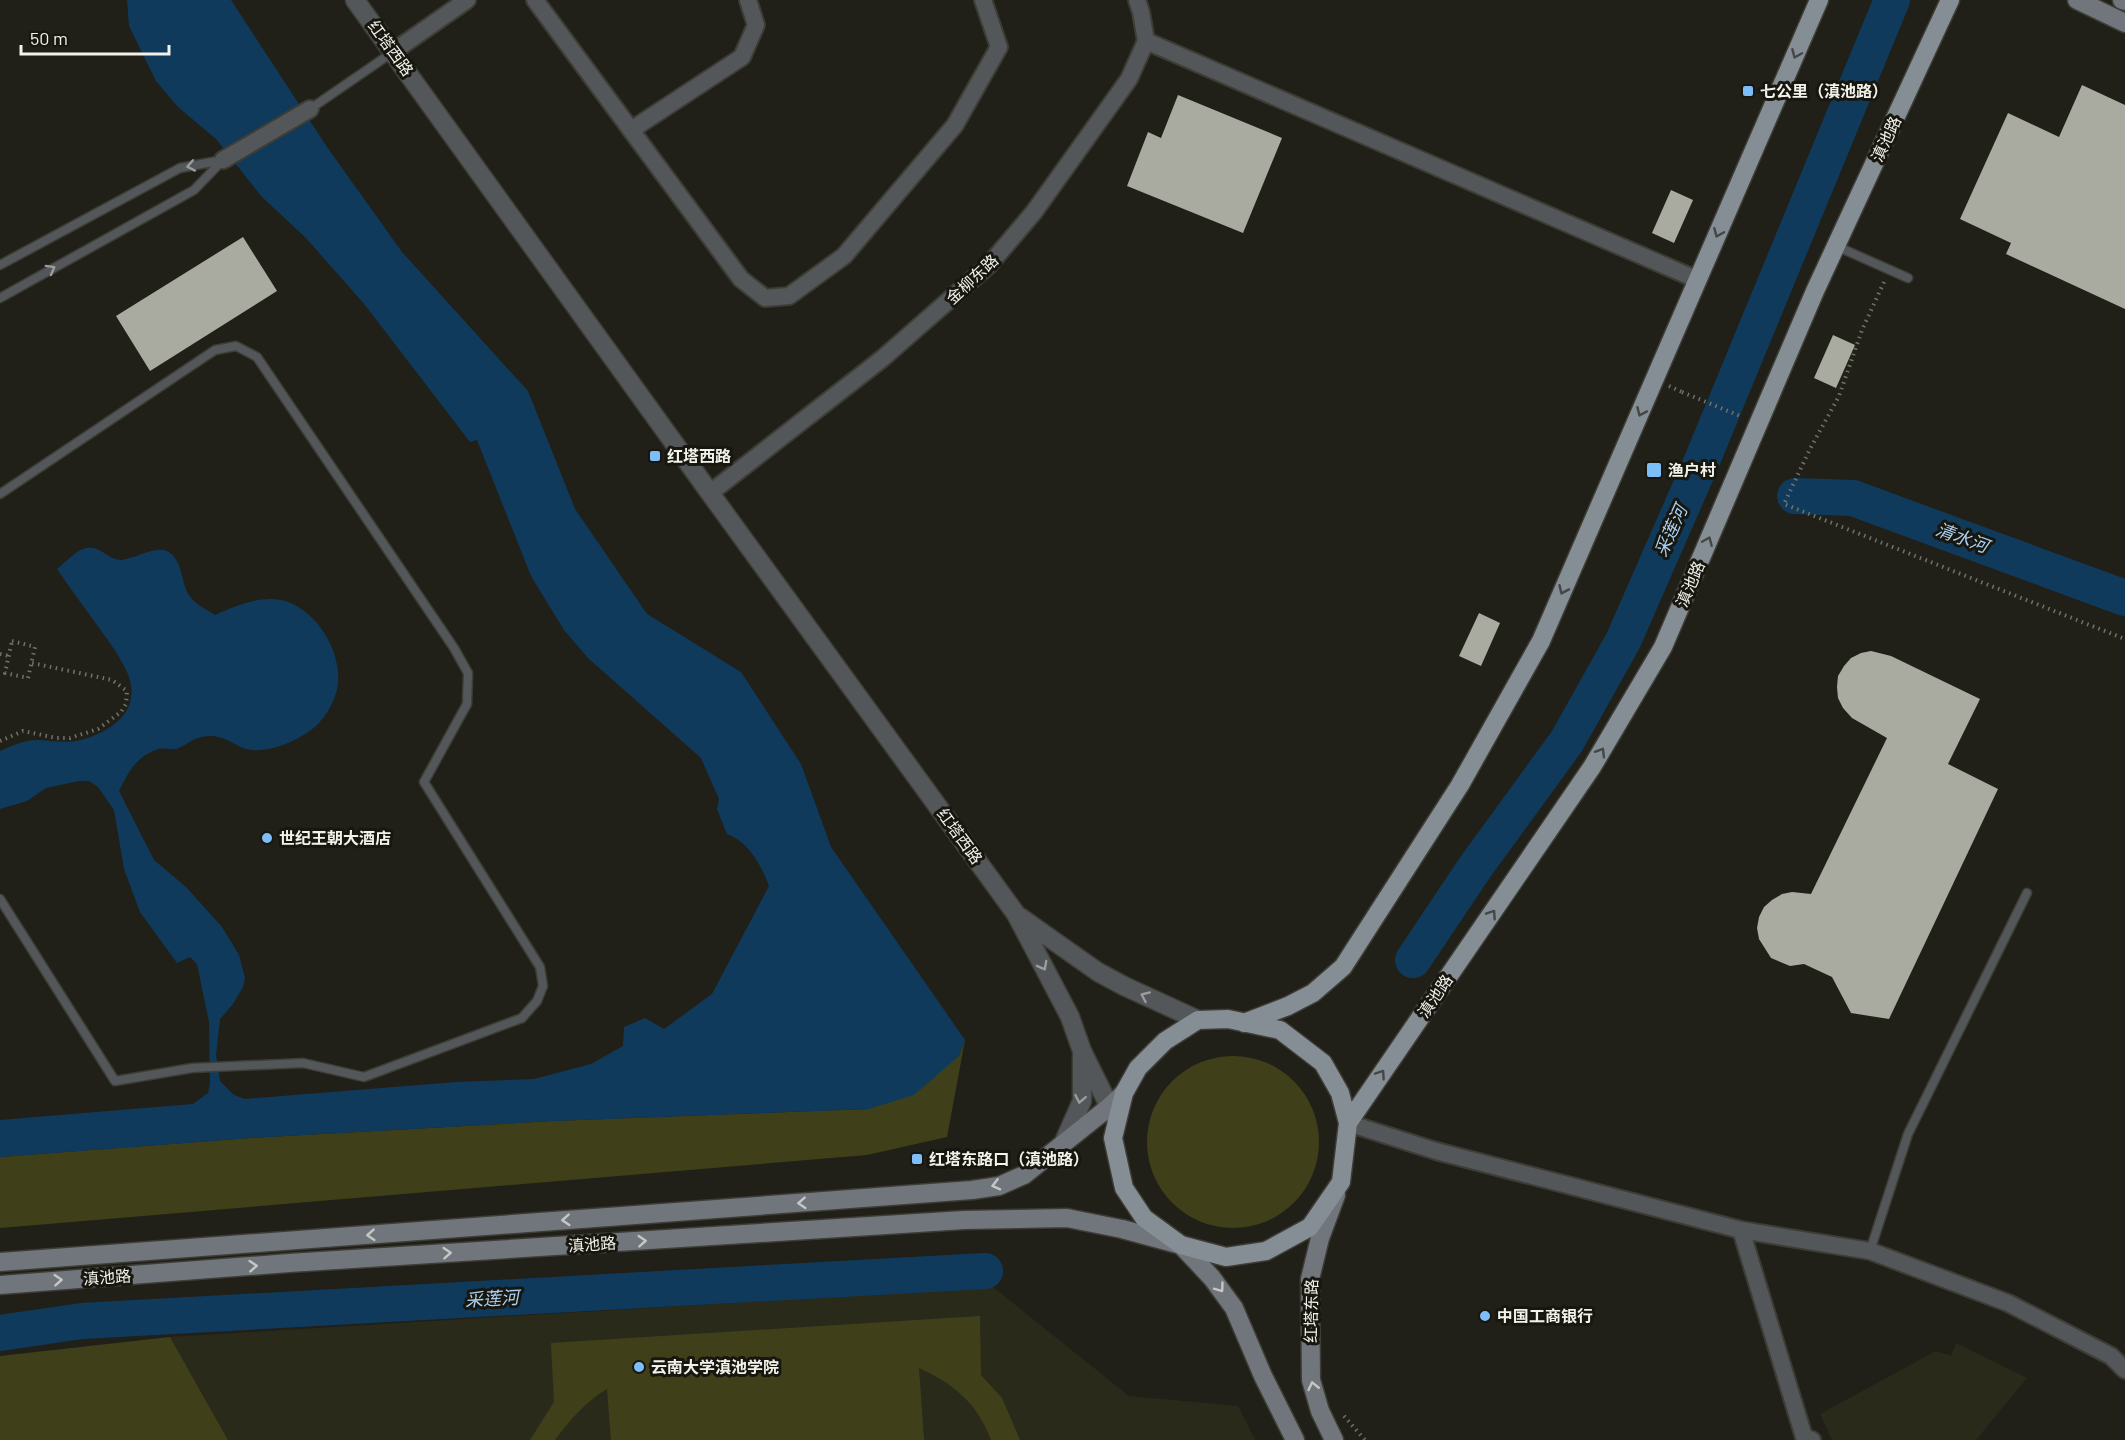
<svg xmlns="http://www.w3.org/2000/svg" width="2125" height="1440" font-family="Barlow,'Noto Sans SC',sans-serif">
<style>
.built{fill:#2a2a1b}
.green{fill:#3f401a}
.water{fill:#103a5c}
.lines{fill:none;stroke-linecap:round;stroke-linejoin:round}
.river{stroke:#103a5c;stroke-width:36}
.building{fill:#aaaba0}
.service-casing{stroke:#3d3d36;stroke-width:11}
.minor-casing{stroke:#3d3d36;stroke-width:20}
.tertiary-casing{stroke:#3d3d36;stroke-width:21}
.secondary-casing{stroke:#3d3d36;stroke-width:21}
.primary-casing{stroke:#3d3d36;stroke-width:21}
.path{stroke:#72726b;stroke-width:4;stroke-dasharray:1.5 4.5;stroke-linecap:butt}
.service{stroke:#53575a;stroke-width:8}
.minor{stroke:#53575a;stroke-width:16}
.tertiary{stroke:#53575a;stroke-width:18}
.secondary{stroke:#70767b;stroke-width:18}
.primary{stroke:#868e95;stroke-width:18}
.path-bridge{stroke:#72726b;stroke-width:4;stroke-dasharray:1.5 4.5;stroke-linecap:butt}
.oneway{stroke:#434745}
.oneway2{stroke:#9b9d9c}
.oneway3{stroke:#c4c7c4}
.poi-dot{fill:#7dbef9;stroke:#17170f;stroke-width:2}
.labels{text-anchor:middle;stroke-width:6;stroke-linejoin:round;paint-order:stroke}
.street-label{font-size:16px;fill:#f2f2ec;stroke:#17170f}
.poi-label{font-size:16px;font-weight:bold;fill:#f2f2ec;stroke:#17170f;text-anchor:start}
.water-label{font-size:18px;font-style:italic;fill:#abd0f3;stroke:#17170f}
</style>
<rect width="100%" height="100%" fill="#202018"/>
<path class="built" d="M993 1287 1129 1396 1238 1406 1255 1440H228L170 1337Z
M1956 1343 2027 1378 1976 1440H1832L1820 1414 1936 1351 1951 1356Z"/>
<path class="green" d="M965 1040 947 1137 867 1155 0 1228V1157L250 1138 553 1121 869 1109 959 1056Z
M1147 1142a86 86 0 1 1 172 0a86 86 0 1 1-172 0Z
M980 1316 981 1375 1002 1398 1020 1440H991C978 1404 953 1383 919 1368L924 1440H611L607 1389C585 1402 570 1420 555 1440H530L554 1402 551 1343Z
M170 1337 228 1440H0V1356Z"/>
<path class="water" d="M127 0H231L327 147 402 252 528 391 575 509 647 614 741 672 801 764 831 847 965 1040 959 1056 914 1095 869 1109 553 1121 250 1138 0 1157V1120L193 1104 208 1093 210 1083 209 1022 197 964 190 957 177 963 140 912 124 869 114 810 98 787 89 781H79L46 788 27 801 0 809V751C11 746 23 741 35 740 50 740 66 744 81 740 114 731 143 709 127 672 120 656 107 639 97 625 84 607 70 588 57 569 65 563 77 549 87 548 101 546 108 560 121 560 136 559 158 543 170 553 185 565 180 586 192 599 198 606 208 610 215 615 236 606 258 596 281 600 317 607 347 658 336 693 333 704 326 715 318 724 302 740 265 756 243 748 233 743 221 735 209 736 192 737 188 745 176 749 170 750 163 747 158 749 136 757 129 771 119 791L154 860 186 887 222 927 239 955 245 978 243 987 233 1004 220 1019 216 1055 220 1081 234 1095 245 1099 456 1082 534 1079 591 1064 623 1046 624 1027 645 1018 664 1029 712 994 769 886C761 865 749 842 727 834L717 809 719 799 701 758 588 658 564 630 531 576 477 440 470 442 365 305 306 238 262 197 216 139 178 107 156 81 129 26Z"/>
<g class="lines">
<path class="river" d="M1795 496 1853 498 2125 598
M1413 960 1476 866 1567 741 1623 641 1701 463 1892 0
M0 1333 82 1321 985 1271"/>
</g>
<path class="building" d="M2082 85 2125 105V309L2006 254 2011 243 1960 219 2008 113 2059 137Z
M1178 95 1282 138 1243 233 1127 186 1148 132 1161 138Z
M1671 190 1693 200 1674 243 1652 233Z
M243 237 277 291 150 371 116 316Z
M1833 335 1855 345 1836 388 1814 378Z
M1479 613 1500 623 1481 666 1459 656Z
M1871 651 1891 656 1980 699 1948 764 1998 789 1889 1019 1851 1013 1832 977 1804 964 1790 966 1771 958 1759 939 1757 928 1759 917 1764 907 1772 900 1782 894 1792 892 1811 894 1887 738 1852 718 1843 708 1838 698 1837 687 1838 676 1844 666 1851 658 1861 653Z"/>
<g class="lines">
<defs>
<path id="service" d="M310 109 393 52
M1836 246 1908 278
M0 265 180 168 223 160 194 190 0 298
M0 494 215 350 236 346 257 357 454 648 468 673 467 704 424 782 540 967 543 986 537 1001 522 1018 364 1077 303 1063 192 1068 115 1081 0 899
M1870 1251 1908 1134 2027 893"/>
<path id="minor" d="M535 0 741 279 765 298 789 296 844 256 955 125 999 47 983 0
M1146 41 1698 280
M394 51 467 0
M631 130 742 57 756 25 748 0
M223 160 310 109
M710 493 883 358 989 265 1034 212 1129 79 1146 41 1141 12 1137 0
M1348 1123 1436 1151 1741 1230 1870 1251 2008 1303 2111 1356 2125 1370
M1741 1230 1804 1437 1812 1440"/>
<path id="tertiary" d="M355 0 710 493 1016 914 1070 1017 1082 1051 1116 1120
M1020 917 1098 972 1124 986 1198 1020
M1063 1144 1082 1101V1056"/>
<path id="secondary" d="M2077 0 2125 23
M2122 0 2125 1
M0 1262 972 1190 999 1186 1024 1175 1109 1107 1124 1093
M0 1285 289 1263 964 1220 1067 1218 1122 1229 1181 1245 1212 1278 1234 1308 1263 1376 1295 1440
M1334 1440 1320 1411 1311 1380 1310 1279 1320 1238 1336 1195"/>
<path id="primary" d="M1228 1019 1280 1030 1323 1063 1340 1093 1348 1123 1341 1182 1310 1227 1266 1251 1226 1257 1181 1245 1144 1218 1124 1188 1113 1138 1124 1093 1138 1068 1165 1041 1198 1020Z
M1244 1023 1288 1006 1313 993 1343 967 1460 785 1541 641 1819 0
M1348 1123 1592 767 1663 647 1815 291 1950 0"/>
</defs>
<use href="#service" class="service-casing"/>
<use href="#minor" class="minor-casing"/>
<use href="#tertiary" class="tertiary-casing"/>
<use href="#secondary" class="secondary-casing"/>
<use href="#primary" class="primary-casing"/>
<path class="path" d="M1884 282 1862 330 1839 396 1810 449 1784 504 2125 639
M1669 386 1682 392
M12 641 35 647 28 678 5 673Z
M0 654 9 656
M0 741 23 731 56 738H70L98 729 121 712 126 704 127 691 112 680 32 663
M1344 1416 1365 1440"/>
<use href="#service" class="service"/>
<use href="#minor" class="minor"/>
<use href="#tertiary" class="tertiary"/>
<use href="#secondary" class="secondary"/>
<use href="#primary" class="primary"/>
<path class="path-bridge" d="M1682 392 1740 416"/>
</g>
<defs><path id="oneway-chevron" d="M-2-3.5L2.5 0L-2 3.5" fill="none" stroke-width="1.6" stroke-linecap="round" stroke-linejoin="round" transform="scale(1.5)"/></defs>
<g class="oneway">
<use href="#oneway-chevron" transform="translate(1796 54) rotate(113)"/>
<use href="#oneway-chevron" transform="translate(1718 233) rotate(113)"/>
<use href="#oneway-chevron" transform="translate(1641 412) rotate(114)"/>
<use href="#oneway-chevron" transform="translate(1708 541) rotate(-67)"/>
<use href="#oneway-chevron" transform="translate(1563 590) rotate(114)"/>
<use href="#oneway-chevron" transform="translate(1601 752) rotate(-59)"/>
<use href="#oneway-chevron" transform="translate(1492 914) rotate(-56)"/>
<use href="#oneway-chevron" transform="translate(1381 1074) rotate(-56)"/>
</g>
<g class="oneway2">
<use href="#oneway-chevron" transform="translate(191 166) rotate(169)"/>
<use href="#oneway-chevron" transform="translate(51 269) rotate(-29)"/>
<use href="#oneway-chevron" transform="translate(1043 966) rotate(62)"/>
<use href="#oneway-chevron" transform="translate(1145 996) rotate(-156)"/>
<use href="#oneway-chevron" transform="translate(1080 1099) rotate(101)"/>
</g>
<g class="oneway3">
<use href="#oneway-chevron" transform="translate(996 1185) rotate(166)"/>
<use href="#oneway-chevron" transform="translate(802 1203) rotate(176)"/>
<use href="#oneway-chevron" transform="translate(566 1220) rotate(176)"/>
<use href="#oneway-chevron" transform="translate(371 1235) rotate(176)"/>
<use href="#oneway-chevron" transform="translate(642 1241) rotate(-4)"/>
<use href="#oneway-chevron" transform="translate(447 1253) rotate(-4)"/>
<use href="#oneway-chevron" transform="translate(253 1266) rotate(-4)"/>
<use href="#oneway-chevron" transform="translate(58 1280) rotate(-4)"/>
<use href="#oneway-chevron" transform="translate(1220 1288) rotate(54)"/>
<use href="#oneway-chevron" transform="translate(1313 1386) rotate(-103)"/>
</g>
<g class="poi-dot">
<rect x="1742" y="85" width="12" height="12" rx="3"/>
<rect x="649" y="450" width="12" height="12" rx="3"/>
<rect x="1646" y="462" width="16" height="16" rx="3"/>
<circle cx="267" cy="838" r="6"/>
<rect x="911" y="1153" width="12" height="12" rx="3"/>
<circle cx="1485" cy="1316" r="6"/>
<circle cx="639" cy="1367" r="6"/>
</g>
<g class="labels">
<g class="street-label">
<text transform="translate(391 48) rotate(54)" y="6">红塔西路</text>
<text transform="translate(1886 139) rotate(-65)" y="6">滇池路</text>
<text transform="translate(972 279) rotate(-43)" y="6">金柳东路</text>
<text transform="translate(1690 584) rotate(-67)" y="6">滇池路</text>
<text transform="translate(960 836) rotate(54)" y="6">红塔西路</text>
<text transform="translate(1435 996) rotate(-56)" y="6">滇池路</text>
<text transform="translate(592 1244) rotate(-4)" y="6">滇池路</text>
<text transform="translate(107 1277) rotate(-4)" y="6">滇池路</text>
<text transform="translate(1311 1311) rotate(-89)" y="6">红塔东路</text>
</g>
<g class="poi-label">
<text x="1760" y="97">七公里（滇池路）</text>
<text x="667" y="462">红塔西路</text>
<text x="1668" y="476">渔户村</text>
<text x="279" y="844">世纪王朝大酒店</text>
<text x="929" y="1165">红塔东路口（滇池路）</text>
<text x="1497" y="1322">中国工商银行</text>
<text x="651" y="1373">云南大学滇池学院</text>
</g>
<g class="water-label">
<text transform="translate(1671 531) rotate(-66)" y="6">采莲河</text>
<text transform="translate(1962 538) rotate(20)" y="6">清水河</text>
<text transform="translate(492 1299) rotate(-3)" y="6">采莲河</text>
</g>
</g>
<path d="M21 45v9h148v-9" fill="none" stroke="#f2f2ec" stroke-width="3"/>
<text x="30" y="45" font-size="18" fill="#f2f2ec" stroke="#17170f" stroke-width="4.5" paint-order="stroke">50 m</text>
</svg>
